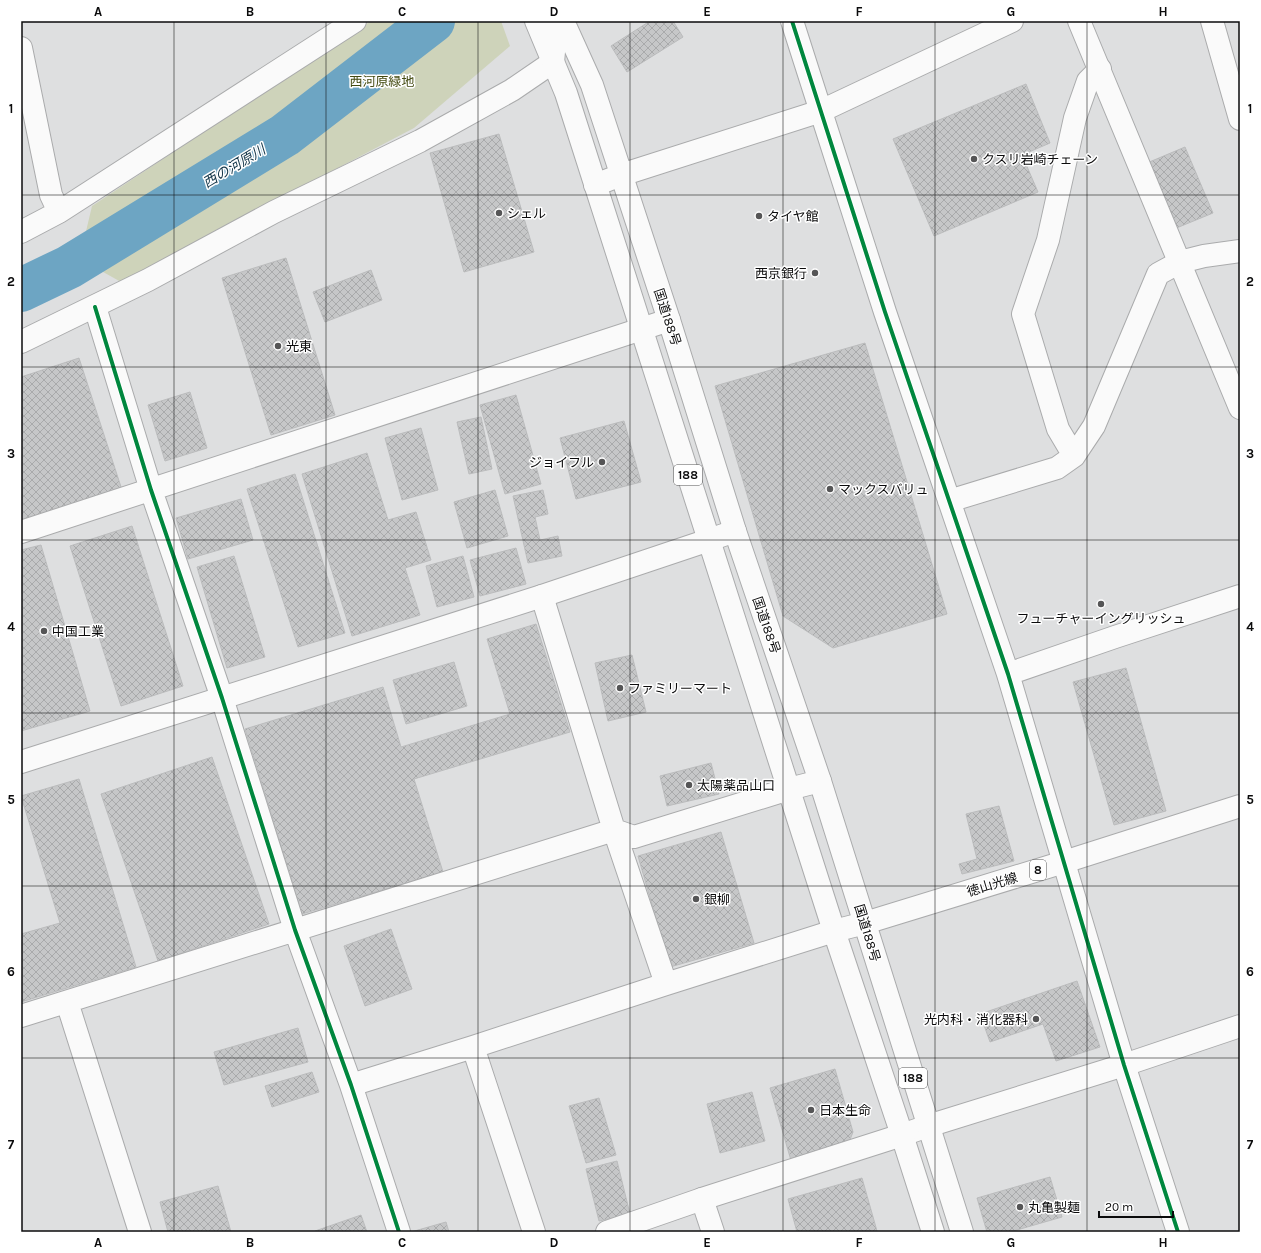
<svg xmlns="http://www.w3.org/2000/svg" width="1261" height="1253" font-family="Karla,'Noto Sans JP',sans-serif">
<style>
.green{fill:#ced3ba}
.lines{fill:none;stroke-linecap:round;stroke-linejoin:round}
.river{stroke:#6da5c3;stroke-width:44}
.building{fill:url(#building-cross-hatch);stroke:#bbbcbd}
.street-casing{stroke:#aaabac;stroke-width:24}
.secondary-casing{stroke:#aaabac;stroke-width:24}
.primary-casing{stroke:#aaabac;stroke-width:24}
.highway-casing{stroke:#aaabac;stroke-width:24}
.street{stroke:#fafafa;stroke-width:22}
.secondary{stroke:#fafafa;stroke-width:22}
.primary{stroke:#fafafa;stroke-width:22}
.highway{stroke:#fafafa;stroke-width:22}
.cycleway-casing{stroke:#fff;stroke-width:6}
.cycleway{stroke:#00873e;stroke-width:4}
.grid{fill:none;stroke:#0b0b0c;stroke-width:1;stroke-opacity:0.55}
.poi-dot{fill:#555556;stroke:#fff;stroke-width:1.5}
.labels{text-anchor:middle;stroke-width:3;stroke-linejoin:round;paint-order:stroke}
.shield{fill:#fff;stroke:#545455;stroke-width:1}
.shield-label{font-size:12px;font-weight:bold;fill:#0b0b0c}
.park-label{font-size:13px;fill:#444b12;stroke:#fff}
.poi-label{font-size:13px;fill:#0b0b0c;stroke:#fff;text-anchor:start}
.street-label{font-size:13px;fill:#0b0b0c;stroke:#fff}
.water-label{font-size:14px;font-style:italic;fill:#123548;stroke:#fff}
.neatline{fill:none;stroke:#0b0b0c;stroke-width:1.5}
.grid-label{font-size:13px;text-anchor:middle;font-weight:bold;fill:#0b0b0c}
</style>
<defs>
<pattern id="building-cross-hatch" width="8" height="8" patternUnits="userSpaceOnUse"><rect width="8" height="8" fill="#c6c7c8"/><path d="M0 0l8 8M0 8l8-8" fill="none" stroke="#a9aaab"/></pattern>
</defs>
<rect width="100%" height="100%" fill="#dedfe0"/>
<path class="green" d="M371 21H501L510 46 414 128 121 282 96 268 83 244 92 206Z"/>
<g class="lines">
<path class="river" d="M21 290 69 267 285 135 433 21"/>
</g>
<path class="building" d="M650 21H673L683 37 627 72 611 46Z
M1026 84 1050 143 1022 155 1038 192 934 236 893 139Z
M499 134 534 252 464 272 430 153Z
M1185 147 1213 213 1174 229 1147 163Z
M286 258 335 415 271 435 222 278Z
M371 270 382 300 325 322 313 292Z
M865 343 947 614 833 648 783 616 715 386Z
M79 358 122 490 21 522V377Z
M190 392 207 448 165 461 148 405Z
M516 395 541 484 505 494 480 405Z
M481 417 492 469 469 474 457 422Z
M624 421 641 482 576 499 560 438Z
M421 428 438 490 402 500 385 438Z
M367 453 388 520 416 512 431 560 405 568 420 615 352 636 302 474Z
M295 474 345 633 298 647 247 489Z
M495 490 508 536 467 548 454 502Z
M543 490 548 514 535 517 540 540 558 536 562 556 528 563 513 496Z
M241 499 253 540 188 559 176 518Z
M132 526 183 686 121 706 70 546Z
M41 545 90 711 21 731V550Z
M516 548 526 584 480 596 470 560Z
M234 556 265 657 227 668 197 567Z
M463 556 474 597 437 607 426 566Z
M536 624 570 732 414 779 443 872 302 914 245 729 383 687 401 747 510 714 487 639Z
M632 655 646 712 608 721 595 663Z
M454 662 467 706 406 724 393 680Z
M1126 668 1166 811 1114 825 1073 682Z
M212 757 269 924 158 961 101 794Z
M711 763 719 794 667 806 660 776Z
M79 779 136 967 21 1002V934L60 923 21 796Z
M999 806 1014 861 962 874 959 864 977 859 966 814Z
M721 832 754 943 670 967 638 856Z
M391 929 412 989 365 1006 344 946Z
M1077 981 1100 1047 1056 1061 1043 1024 990 1042 980 1014Z
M298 1028 308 1062 224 1085 214 1052Z
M835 1069 853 1132 846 1150 792 1164 770 1088Z
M312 1072 319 1092 272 1107 265 1086Z
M752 1092 765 1141 720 1153 707 1104Z
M599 1098 616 1155 586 1163 569 1106Z
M617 1161 630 1214 599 1221 586 1169Z
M1050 1177 1062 1217 1010 1232H987L977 1198Z
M862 1178 877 1231 873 1232H797L788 1199Z
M218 1186 231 1232H168L160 1202Z
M361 1215 367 1232H315V1231Z
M446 1222 449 1232H411Z"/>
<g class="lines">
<defs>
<path id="street" d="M792 21 885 312 1008 674 1124 1065 1178 1232
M1212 21 1240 119
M21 48 51 195 59 212
M595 185 621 175 821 111 1012 21
M21 232 59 212 355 21
M95 307 151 490 222 698 295 930 351 1085 399 1232
M21 342 148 280 274 212 420 141 512 90 553 62
M1074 456 1058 429 1023 314 1048 240 1075 118 1088 81 1100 69
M949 501 1057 468 1074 456 1094 426 1158 274 1180 262 1204 256 1240 251
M21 532 669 320
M709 540 735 531
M542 596 614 830 666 984
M1008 674 1115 637 1240 596
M67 1002 140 1232
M21 1016 614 830 634 837 789 789 820 781
M473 1047 534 1232
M351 1085 473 1047 666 984 834 931
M702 1199 713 1232"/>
<path id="secondary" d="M1079 21 1240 408
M553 62 557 21
M21 762 542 596 709 540
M607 1232 702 1199 902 1135 928 1126 1124 1065 1240 1026"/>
<path id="primary" d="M834 931 865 923 1064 862 1240 806"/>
<path id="highway" d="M536 21 566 93 834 931 902 1135 933 1232
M563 21 592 85 669 320 735 531 820 781 962 1232"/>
</defs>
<use href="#street" class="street-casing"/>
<use href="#secondary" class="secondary-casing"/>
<use href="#primary" class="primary-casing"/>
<use href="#highway" class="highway-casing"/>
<use href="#street" class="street"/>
<use href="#secondary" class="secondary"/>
<use href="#primary" class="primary"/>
<use href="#highway" class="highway"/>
<defs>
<path id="cycleway" d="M792 21 885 312 1008 674 1124 1065 1178 1232
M95 307 151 490 222 698 295 930 351 1085 399 1232"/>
</defs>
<use href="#cycleway" class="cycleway-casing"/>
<use href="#cycleway" class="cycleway"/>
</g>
<path class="grid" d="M174 21V1232M326 21V1232M478 21V1232M630 21V1232M783 21V1232M935 21V1232M1087 21V1232M21 195H1240M21 367H1240M21 540H1240M21 713H1240M21 886H1240M21 1058H1240"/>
<g class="poi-dot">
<circle cx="974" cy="159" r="4"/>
<circle cx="499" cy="213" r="4"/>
<circle cx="759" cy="216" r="4"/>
<circle cx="815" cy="273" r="4"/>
<circle cx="278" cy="346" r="4"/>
<circle cx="602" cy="462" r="4"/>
<circle cx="830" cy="489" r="4"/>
<circle cx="1101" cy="604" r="4"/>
<circle cx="44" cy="631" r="4"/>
<circle cx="620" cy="688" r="4"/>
<circle cx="689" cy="785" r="4"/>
<circle cx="696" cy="899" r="4"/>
<circle cx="1036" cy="1019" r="4"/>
<circle cx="811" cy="1110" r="4"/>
<circle cx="1020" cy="1207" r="4"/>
</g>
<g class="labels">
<g class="shield">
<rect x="674" y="465" width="28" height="20" rx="3"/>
<rect x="1030" y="860" width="16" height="20" rx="3"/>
<rect x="899" y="1068" width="28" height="20" rx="3"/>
</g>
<g class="shield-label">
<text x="688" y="479">188</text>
<text x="1038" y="874">8</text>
<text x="913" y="1082">188</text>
</g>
<g class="park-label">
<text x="382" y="86">西河原緑地</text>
</g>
<g class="poi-label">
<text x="982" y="164">クスリ岩崎チェーン</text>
<text x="507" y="218">シェル</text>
<text x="767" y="221">タイヤ館</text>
<text x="807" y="278" text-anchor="end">西京銀行</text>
<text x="286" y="351">光東</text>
<text x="594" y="467" text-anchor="end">ジョイフル</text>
<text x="838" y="494">マックスバリュ</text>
<text x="1101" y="623" text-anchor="middle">フューチャーイングリッシュ</text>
<text x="52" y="636">中国工業</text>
<text x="628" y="693">ファミリーマート</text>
<text x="697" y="790">太陽薬品山口</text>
<text x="704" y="904">銀柳</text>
<text x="1028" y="1024" text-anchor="end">光内科・消化器科</text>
<text x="819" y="1115">日本生命</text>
<text x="1028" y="1212">丸亀製麺</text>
</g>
<g class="street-label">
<text transform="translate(668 317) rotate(72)" y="5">国道188号</text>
<text transform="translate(767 625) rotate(71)" y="5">国道188号</text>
<text transform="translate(992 884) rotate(-17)" y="5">徳山光線</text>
<text transform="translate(868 933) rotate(73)" y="5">国道188号</text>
</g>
<g class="water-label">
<text transform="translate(234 166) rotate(-31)" y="5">西の河原川</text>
</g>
</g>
<rect width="1261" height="1253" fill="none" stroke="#ffffff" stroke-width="44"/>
<path d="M1099 1211v6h74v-6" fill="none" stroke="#0b0b0c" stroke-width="2"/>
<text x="1105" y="1211" font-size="12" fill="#0b0b0c" stroke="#ffffff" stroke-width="3" paint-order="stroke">20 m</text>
<rect x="22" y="22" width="1217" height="1209" class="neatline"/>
<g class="grid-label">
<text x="98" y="16">A</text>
<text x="250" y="16">B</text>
<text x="402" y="16">C</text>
<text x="554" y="16">D</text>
<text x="707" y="16">E</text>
<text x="859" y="16">F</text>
<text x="1011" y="16">G</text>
<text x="1163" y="16">H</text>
<text x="11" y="113">1</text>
<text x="1250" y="113">1</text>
<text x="11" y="286">2</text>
<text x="1250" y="286">2</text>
<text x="11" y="458">3</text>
<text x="1250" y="458">3</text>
<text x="11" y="631">4</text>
<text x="1250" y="631">4</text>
<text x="11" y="804">5</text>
<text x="1250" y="804">5</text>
<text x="11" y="976">6</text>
<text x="1250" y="976">6</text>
<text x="11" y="1149">7</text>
<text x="1250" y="1149">7</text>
<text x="98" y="1247">A</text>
<text x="250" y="1247">B</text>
<text x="402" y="1247">C</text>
<text x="554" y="1247">D</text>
<text x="707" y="1247">E</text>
<text x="859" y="1247">F</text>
<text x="1011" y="1247">G</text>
<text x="1163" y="1247">H</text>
</g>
</svg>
